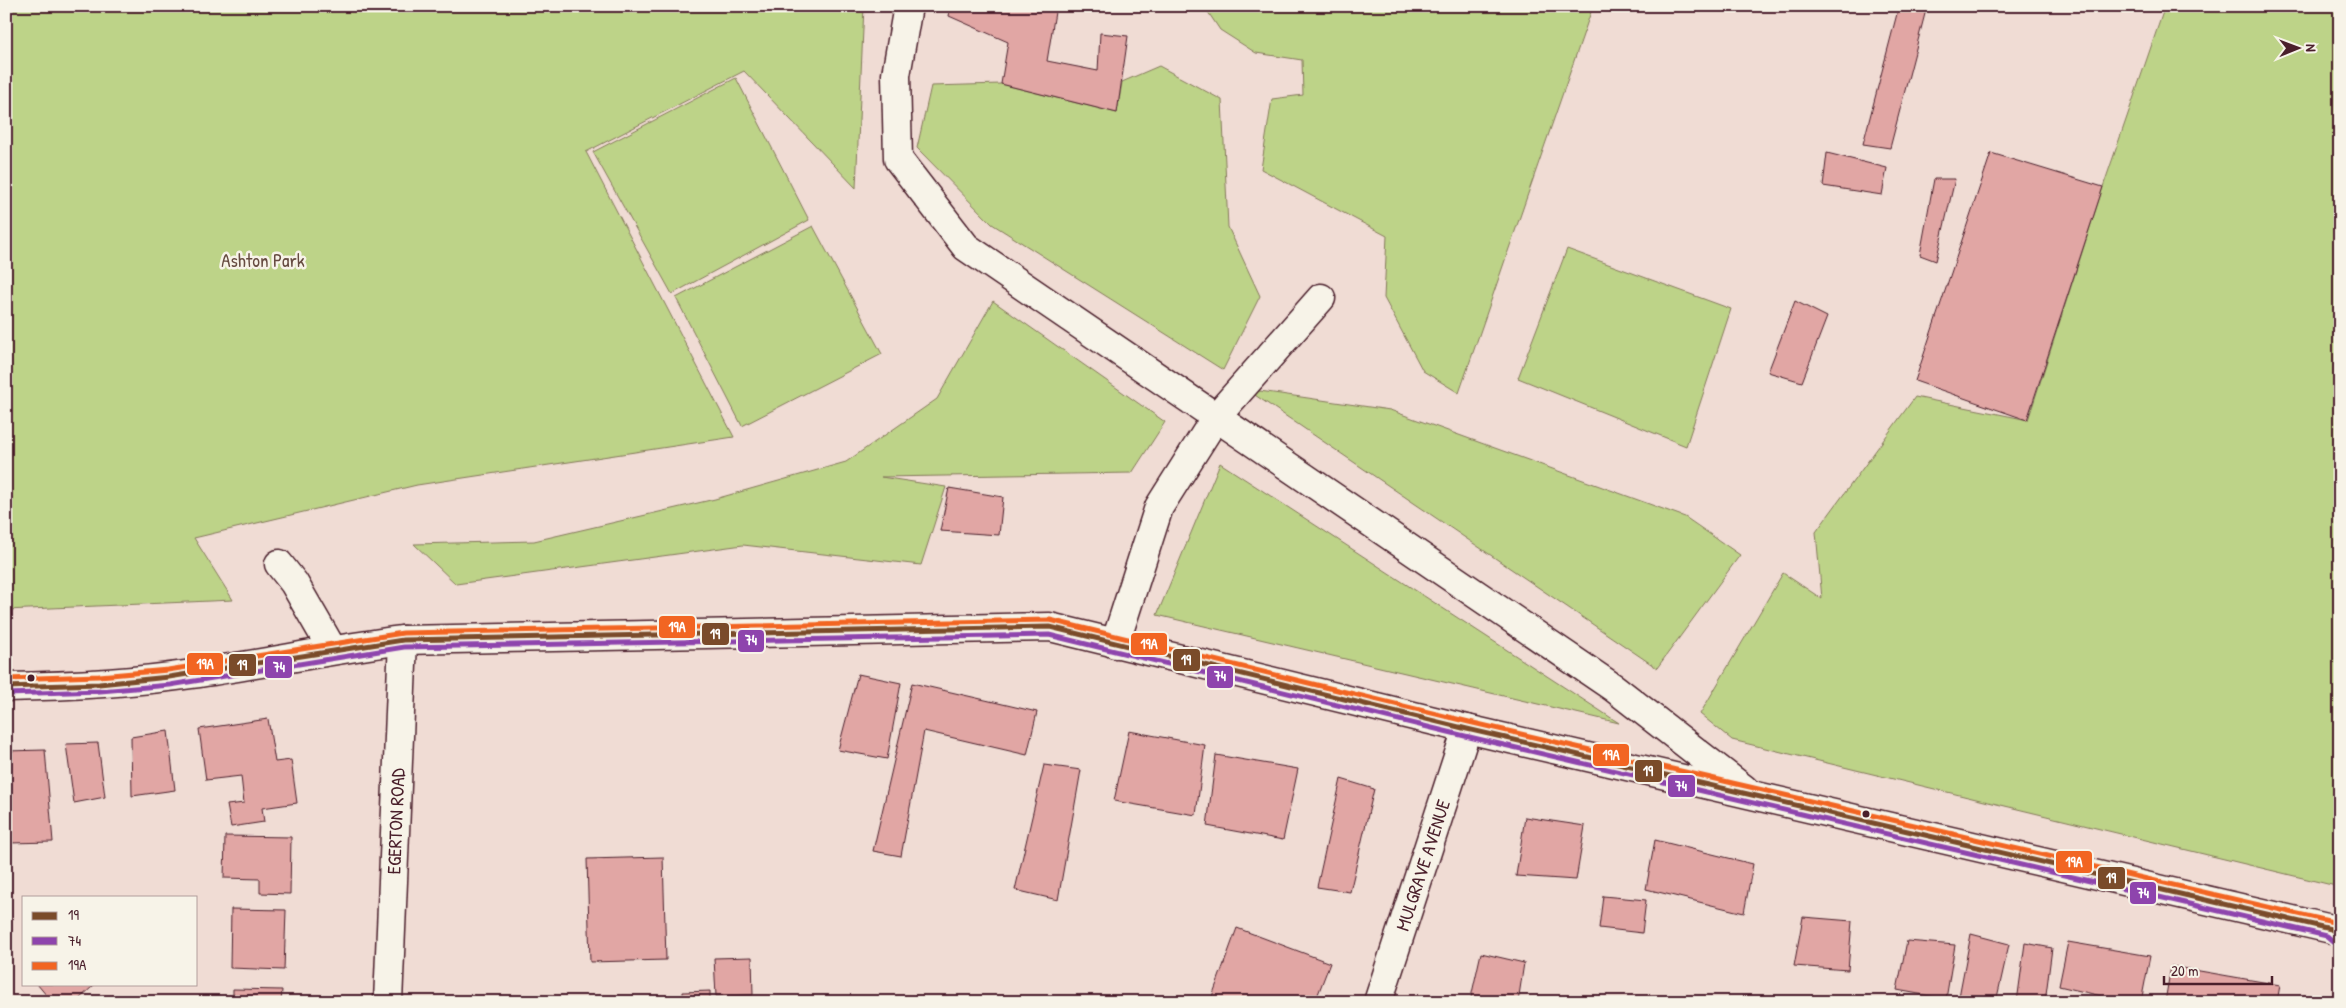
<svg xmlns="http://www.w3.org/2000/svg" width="2346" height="1008" font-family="'Patrick Hand',sans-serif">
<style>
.green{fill:#bdd388;stroke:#84795a}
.building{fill:#e1a6a4;stroke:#4a1f2b}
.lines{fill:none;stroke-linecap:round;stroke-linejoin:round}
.minor-casing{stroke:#4a1f2b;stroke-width:31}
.minor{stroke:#f7f3e8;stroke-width:28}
.bus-1-casing{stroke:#f7f3e8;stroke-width:9}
.bus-2-casing{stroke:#f7f3e8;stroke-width:9}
.bus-3-casing{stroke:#f7f3e8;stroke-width:9}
.bus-1{stroke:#7a4b2a;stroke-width:5}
.bus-2{stroke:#8e44ad;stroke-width:5}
.bus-3{stroke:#f26522;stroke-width:5}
.bus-dot{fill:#4a1f2b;stroke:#f7f3e8;stroke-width:2}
.labels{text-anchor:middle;stroke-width:5;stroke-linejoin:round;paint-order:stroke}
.park-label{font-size:19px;fill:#674c42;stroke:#f7f3e8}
.street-label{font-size:19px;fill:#4a1f2b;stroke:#f7f3e8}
.line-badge{stroke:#f7f3e8;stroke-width:2}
.badge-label{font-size:14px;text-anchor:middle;font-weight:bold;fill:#fff}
</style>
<rect width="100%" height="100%" fill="#f0dcd4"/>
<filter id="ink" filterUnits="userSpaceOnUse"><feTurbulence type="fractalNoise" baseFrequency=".02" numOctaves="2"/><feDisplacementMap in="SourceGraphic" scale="10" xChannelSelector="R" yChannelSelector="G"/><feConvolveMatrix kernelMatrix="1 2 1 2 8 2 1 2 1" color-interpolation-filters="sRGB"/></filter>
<g filter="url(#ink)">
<path class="green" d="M6 6H864L856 188 744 71 586 152 734 437 417 485 194 538 233 600 6 610Z
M1204 6H1593L1459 393 1423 371 1384 298 1387 236 1261 169 1272 99 1303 95 1302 60 1256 53 1220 30Z
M2165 6H2340V887L1732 740 1700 714 1783 573 1822 599 1816 532 1915 397 2028 420 2103 187Z
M1159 66 1222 100 1228 227 1260 296 1223 370 992 224 917 148 931 86 1001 84 1117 113 1122 82Z
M736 78 809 220 672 294 593 152Z
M813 226 882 354 742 426 676 298Z
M1567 249 1731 309 1686 446 1518 378Z
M993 301 1165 422 1132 473 881 477 946 487 921 565 743 545 456 584 414 544 534 541 715 499 846 462 937 399Z
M1246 389 1390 410 1685 517 1740 555 1657 668Z
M1220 463 1619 723 1157 615Z"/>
<path class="building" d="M951 6H1056L1047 61 1098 71 1100 33 1128 36 1117 113 1001 84 1008 42 949 16Z
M1899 6H1927L1890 148 1863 144Z
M1827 153 1887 168 1882 195 1823 186Z
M1991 153 2103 187 2027 420 1915 381Z
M1934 179H1955L1936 261 1920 255Z
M1795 301 1827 317 1802 382 1768 372Z
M949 488 1003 497 999 535 940 531Z
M858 674 901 683 887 759 838 750Z
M912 683 1037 712 1027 755 924 731 901 856 873 851Z
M268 719 275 762 291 760 297 803 262 808 264 822 231 827 227 805 244 803 241 776 206 780 199 729Z
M168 731 175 790 132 796 131 737Z
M1129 731 1205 745 1196 815 1114 801Z
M98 743 105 797 74 803 66 744Z
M45 750 53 842 9 843 6 805V751Z
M1216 755 1298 769 1283 840 1207 826Z
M1044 765 1081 770 1058 900 1015 890Z
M1341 779 1374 789 1350 892 1317 887Z
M1525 817 1585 826 1576 880 1516 876Z
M225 836 291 837 290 894 260 893V879L224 878Z
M1655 840 1753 864 1744 913 1646 889Z
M663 857 666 960 590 962 587 859Z
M1603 896 1646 900 1642 933 1599 928Z
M231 909 286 910 284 970 230 968Z
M1803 917 1852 921 1848 970 1794 966Z
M1237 928 1330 963 1315 1002H1210Z
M1971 934 2009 944 1996 1002H1958Z
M1907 941 1955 945 1946 999 1897 990Z
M2068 942 2150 956 2141 1002H2127L2059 986Z
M2025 943 2052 948 2045 1002H2017Z
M1481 953 1524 963 1518 1002H1470Z
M752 957 753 995 716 996 714 958Z
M2171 966 2280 985 2277 1002H2165Z
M37 984H95L76 1002H52Z
M233 989 282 990 281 1002H233Z
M710 991V1002H683V992Z"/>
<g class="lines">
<defs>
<g id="minor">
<path d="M908 6 896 75 898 159 966 247 1614 688 1744 789"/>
<path d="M279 564 294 583 332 649"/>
<path d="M1115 644 1159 507 1216 417 1321 298"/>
<path d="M6 687C68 686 131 683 192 674 263 664 332 649 403 640L1050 627 1467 729 2340 931"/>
<path id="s1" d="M388 1002 403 640"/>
<path id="s2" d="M1378 1002 1467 729"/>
</g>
</defs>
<use href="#minor" class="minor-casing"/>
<use href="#minor" class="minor"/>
<defs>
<path id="bus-1" d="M6 687 99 684 169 677 403 640 1050 627 1467 729 2331 929 2340 937"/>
<path id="bus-2" d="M6 694 100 691 170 685 404 647 1049 635 1465 736 2327 936 2335 943"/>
<path id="bus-3" d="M6 679 99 676 168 670 403 633 1050 620 1469 722 2333 922 2340 927"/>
</defs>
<use href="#bus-1" class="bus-1-casing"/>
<use href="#bus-2" class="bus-2-casing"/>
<use href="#bus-3" class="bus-3-casing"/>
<use href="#bus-1" class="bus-1"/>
<use href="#bus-2" class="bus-2"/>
<use href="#bus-3" class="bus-3"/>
</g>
</g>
<g class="bus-dot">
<circle cx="31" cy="678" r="4.5"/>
<circle cx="1866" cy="814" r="4.5"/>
</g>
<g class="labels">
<g class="park-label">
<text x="263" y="267">Ashton Park</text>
</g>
<g class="street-label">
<text dy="7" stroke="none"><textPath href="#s1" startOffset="181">EGERTON ROAD</textPath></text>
<text dy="7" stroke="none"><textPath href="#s2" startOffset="144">MULGRAVE AVENUE</textPath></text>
</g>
</g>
<g class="line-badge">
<rect x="658" y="615" width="38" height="24" rx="5" fill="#f26522"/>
<rect x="701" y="622" width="29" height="24" rx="5" fill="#7a4b2a"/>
<rect x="737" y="629" width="28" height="24" rx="5" fill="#8e44ad"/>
<rect x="1130" y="632" width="38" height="24" rx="5" fill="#f26522"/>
<rect x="1172" y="648" width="29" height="24" rx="5" fill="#7a4b2a"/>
<rect x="186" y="652" width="38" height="24" rx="5" fill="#f26522"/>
<rect x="228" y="653" width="29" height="24" rx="5" fill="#7a4b2a"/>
<rect x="264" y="655" width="29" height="24" rx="5" fill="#8e44ad"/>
<rect x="1206" y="665" width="28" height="24" rx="5" fill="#8e44ad"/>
<rect x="1592" y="743" width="38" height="24" rx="5" fill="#f26522"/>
<rect x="1634" y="759" width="29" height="24" rx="5" fill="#7a4b2a"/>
<rect x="1667" y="774" width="29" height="24" rx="5" fill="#8e44ad"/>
<rect x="2055" y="850" width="38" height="24" rx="5" fill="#f26522"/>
<rect x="2097" y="866" width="29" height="24" rx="5" fill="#7a4b2a"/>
<rect x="2129" y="881" width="28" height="24" rx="5" fill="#8e44ad"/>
</g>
<g class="badge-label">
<text x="677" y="632">19A</text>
<text x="715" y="639">19</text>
<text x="751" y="645">74</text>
<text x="1149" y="649">19A</text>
<text x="1186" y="665">19</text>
<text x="205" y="669">19A</text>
<text x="242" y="670">19</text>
<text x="279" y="672">74</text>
<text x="1220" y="681">74</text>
<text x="1611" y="760">19A</text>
<text x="1648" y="776">19</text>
<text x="1681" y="791">74</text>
<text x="2074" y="867">19A</text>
<text x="2111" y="883">19</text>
<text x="2143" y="898">74</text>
</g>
<rect width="2346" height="1008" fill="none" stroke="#f7f3e8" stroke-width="25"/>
<rect x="12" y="12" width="2321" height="983" fill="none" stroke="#4a1f2b" stroke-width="2" filter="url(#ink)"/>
<rect x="22" y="896" width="175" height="90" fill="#f7f3e8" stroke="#b29e9c"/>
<rect x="32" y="912" width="25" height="8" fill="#7a4b2a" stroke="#b29e9c"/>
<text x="68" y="920" font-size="15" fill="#4a1f2b">19</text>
<rect x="32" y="937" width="25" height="8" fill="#8e44ad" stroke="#b29e9c"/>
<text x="68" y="946" font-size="15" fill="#4a1f2b">74</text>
<rect x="32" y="962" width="25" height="8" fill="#f26522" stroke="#b29e9c"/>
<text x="68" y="970" font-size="15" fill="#4a1f2b">19A</text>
<g transform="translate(2298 48) rotate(89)" stroke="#f7f3e8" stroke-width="4" paint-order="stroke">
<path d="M0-4L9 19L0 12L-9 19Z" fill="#4a1f2b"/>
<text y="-8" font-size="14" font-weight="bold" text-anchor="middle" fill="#4a1f2b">N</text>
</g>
<path d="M2164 976v8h108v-8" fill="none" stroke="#4a1f2b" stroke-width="2.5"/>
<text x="2171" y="976" font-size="15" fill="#4a1f2b" stroke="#f7f3e8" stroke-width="4" paint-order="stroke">20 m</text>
</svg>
